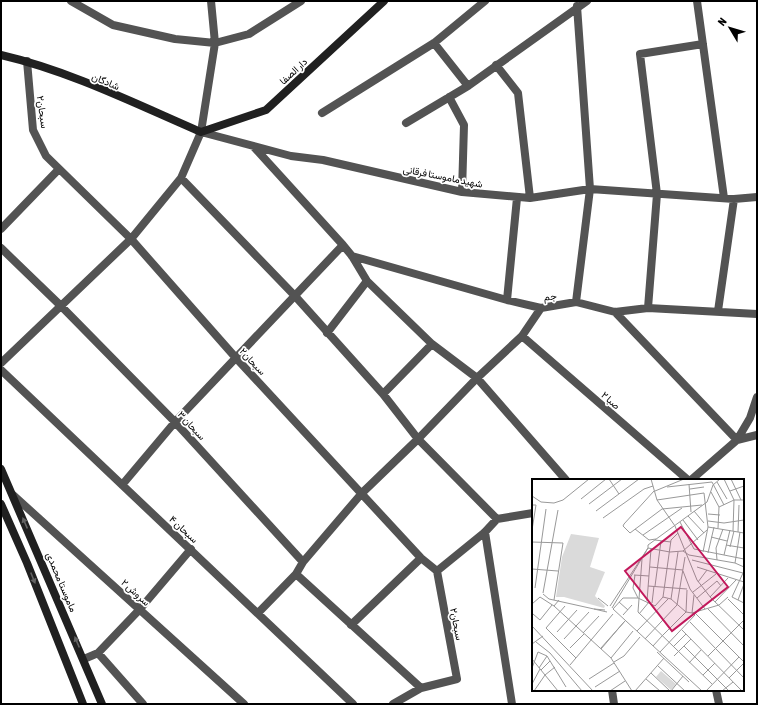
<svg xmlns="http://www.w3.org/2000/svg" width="758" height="705" font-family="'Asap Condensed',Vazirmatn,sans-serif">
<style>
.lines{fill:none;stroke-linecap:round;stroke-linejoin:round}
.street{stroke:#535353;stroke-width:8}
.secondary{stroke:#202020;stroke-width:8}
.oneway{fill:#636363}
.labels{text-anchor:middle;stroke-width:3.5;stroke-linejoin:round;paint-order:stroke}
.street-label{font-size:10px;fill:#000;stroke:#fff}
.inset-road{fill:none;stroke:#999;stroke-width:1}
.view{fill:#c2185b;fill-opacity:0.15;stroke:#c2185b;stroke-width:2}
.inset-edge{fill:none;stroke:#000;stroke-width:2}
</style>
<rect width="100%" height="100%" fill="#fff"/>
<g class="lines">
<path class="street" d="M71 1 113 25 175 39 215 43 249 34 301 1
M697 1 724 198
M434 43 468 86
M27 61 33 130 46 156 131 239 236 358 421 558 437 571 457 679 421 688 393 704
M496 65 518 93 530 198
M449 97 464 125 462 192
M322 113 434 43 485 1
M406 123 468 86 587 1
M201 132 291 156 323 160 462 192 530 198 590 189 734 199 757 197
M253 146 343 245 352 256 367 281 432 344 477 378 566 480
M181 178 295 296 383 394 418 439 497 519
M1 229 59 169
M1 248 61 306 175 422 303 562
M352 256 507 300 541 308 576 302 615 312 648 308 757 314
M507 300 517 198
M576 302 590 189 577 6
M648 308 657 194 640 54 703 44
M718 311 734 199
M615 312 737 440 757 435
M327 333 367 281
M522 336 688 480
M1 363 131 239 181 178 201 132 215 43 211 1
M1 370 353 704
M383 394 432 344
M691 480 737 440 750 418 757 397
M122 485 175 422 343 245
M13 495 244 704
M485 532 512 704
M437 571 485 532 497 519 533 513
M296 574 421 688
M258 613 296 574 303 562 362 493 418 439 477 378 522 336 541 308
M351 625 421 558
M98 653 143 704
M84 659 98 653 140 609 191 549
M612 690 614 704
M716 690 719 704"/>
<path class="secondary" d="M1 55C70 71 136 104 201 132L266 110 384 1
M1 469 102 704
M1 504 27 563 83 704"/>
</g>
<defs><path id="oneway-solid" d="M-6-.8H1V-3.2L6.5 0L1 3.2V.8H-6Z"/></defs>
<g class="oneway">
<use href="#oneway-solid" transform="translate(25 523) rotate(-113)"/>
<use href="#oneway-solid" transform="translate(33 578) rotate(68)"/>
<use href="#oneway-solid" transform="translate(77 642) rotate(-113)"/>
</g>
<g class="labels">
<g class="street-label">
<text transform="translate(293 71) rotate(-43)" y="4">دار الصفا</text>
<text transform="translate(106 81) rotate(23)" y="4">شادگان</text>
<text transform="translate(43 112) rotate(82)" y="4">سبحان۲</text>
<text transform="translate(443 176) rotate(11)" y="4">شهید ماموستا فرقانی</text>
<text transform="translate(550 296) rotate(-8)" y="4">جم</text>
<text transform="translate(253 361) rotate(47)" y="4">سبحان۲</text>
<text transform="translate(611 400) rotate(41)" y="4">صبا ۲</text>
<text transform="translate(192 425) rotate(47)" y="4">سبحان ۳</text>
<text transform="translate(184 529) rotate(43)" y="4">سبحان ۴</text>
<text transform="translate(62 582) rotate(67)" y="4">ماموستا محمدی</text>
<text transform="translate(136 592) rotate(42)" y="4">سروش ۲</text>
<text transform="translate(457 624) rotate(79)" y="4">سبحان۲</text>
</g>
</g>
<g transform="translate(532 479)">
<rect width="212" height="212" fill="#fff"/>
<path d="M39 55 67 59 58 88 73 93 63 117 73 127 72 129 32 118H24L30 78ZM129 192 144 205 139 211 124 198Z" fill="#dadada"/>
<path class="inset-road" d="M77 0 87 15M119 0 125 21 143 47 165 101 179 119 212 151M192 0 202 21 201 52M199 0 209 21M185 3 195 20M157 5 159 33M135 8 180 3 192 26M158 10 172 8M122 12 92 45 91 47 98 54 130 30 170 26M123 12 152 0M198 12 212 7M179 13 187 28 186 49M0 17 9 23 22 24 31 21 57 0M49 20 74 0M125 21 172 14 176 48 171 73M57 25 90 0M0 26H4L0 51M187 28 202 21H212M64 32 107 0M162 32 172 44M176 35 188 36M156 37 172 54M71 39 112 10 121 7M151 41 166 61M176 42 192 44 212 41M148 43 162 70 212 80M176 48 212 54M103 50 117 61 124 60M206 53 207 26M111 56 150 29M179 58 195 62M123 61 139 63M0 63 31 64 22 121M194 66 212 69M198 68 202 52M116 69 138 73 151 72 175 51M116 69V66L175 23 181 6 188 0M151 72 157 76 203 84 212 88M176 74 182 48M192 76 198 51M110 80 106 133 180 205M160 81 211 94 200 118M185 81 184 69 191 50M203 84 208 53M118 88 151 91M165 88 212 103M0 90 26 92M151 92 158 110 173 130M102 96 117 97M103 96 101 109 106 119 123 127 131 118 139 61 146 54M166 103 175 91M116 107 155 110M123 107 129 62M3 109 14 30M161 113 184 95M11 114 26 31M11 115 17 120 62 130M131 118 139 120 154 133 160 134 187 126 196 118M178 118 196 99M200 118 212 124M66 119 76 127M165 119 185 102 189 107M139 120 146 73M196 120 212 136M206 121 212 105M115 122 119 70M87 123 96 131M183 123 204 101M120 124 122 107M0 125 8 118 22 127 27 121M22 127 79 179 100 212M33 127 14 149 44 179M78 127 116 69 80 129M81 130 91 119H106M81 130 170 212M176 130 212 167M73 131 62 130 75 133M163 134 212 183M1 135 8 141 20 126M107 135 117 123M91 136 100 126M158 143 212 199M0 147 61 212M150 151 210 212M105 152 136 120M25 153 45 131M51 154 67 137M130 157 154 133 155 111M32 160 57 133M113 160 145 126 153 78M4 163 18 174 50 212M0 165 11 157M121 167 130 157M152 167 197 212M141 168 154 155M38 169 52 155M69 169 93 142M69 170 92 143M125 173 157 203M128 173 163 136 160 134 162 116M142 177 159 160M176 177 212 141M79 179 101 152M0 180 26 212M82 183 92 177 108 158M157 184 169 171M38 186 81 135M126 187 153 212M0 189 6 173 15 177 34 208M7 189 15 177M9 191 18 182M119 194 138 212M171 196 183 184M197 199 212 184M57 200 82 184M114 200 128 212M0 205 8 190M63 208 88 192M2 212 13 196 23 188M78 212 93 202M103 212 132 179M139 212 151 197M174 212 207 178M190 212 201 203"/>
<path class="view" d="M149 48 196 108 140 152 93 92Z"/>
<rect width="212" height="212" class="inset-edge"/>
</g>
<rect width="758" height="705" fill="none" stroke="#000000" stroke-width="4"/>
<g transform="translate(730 28) rotate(308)" stroke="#ffffff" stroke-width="3" paint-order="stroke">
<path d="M0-3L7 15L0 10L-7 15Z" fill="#000000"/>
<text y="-6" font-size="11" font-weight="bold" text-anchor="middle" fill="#000000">N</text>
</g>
</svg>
